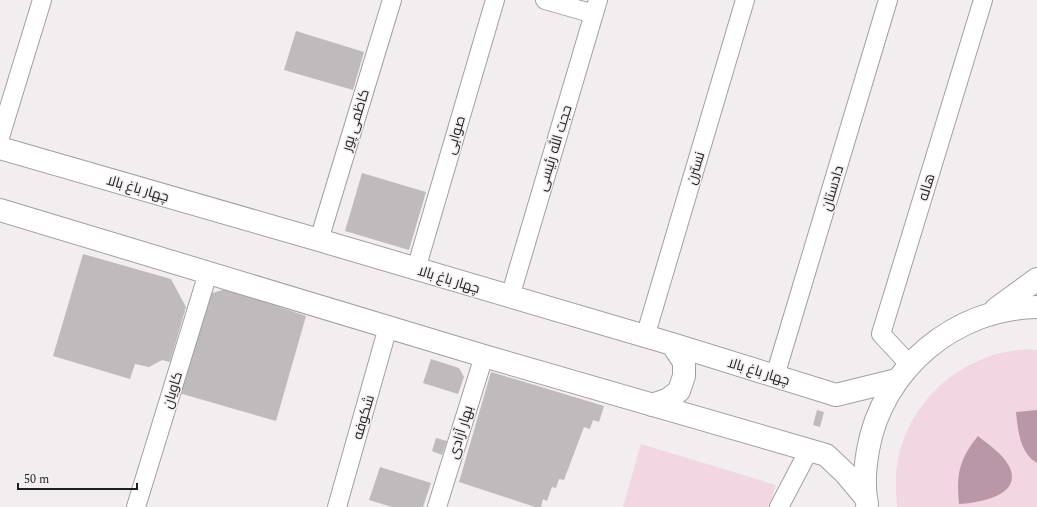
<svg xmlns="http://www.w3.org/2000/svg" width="1037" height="507" font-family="Spectral,Cairo,serif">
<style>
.green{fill:#f2d7e3}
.water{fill:#b997a6}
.building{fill:#bfbabc}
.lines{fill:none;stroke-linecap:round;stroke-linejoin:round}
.minor-casing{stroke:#a39fa0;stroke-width:20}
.major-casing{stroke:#a39fa0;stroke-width:24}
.minor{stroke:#fff;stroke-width:18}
.major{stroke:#fff;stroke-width:22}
.labels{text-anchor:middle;stroke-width:3;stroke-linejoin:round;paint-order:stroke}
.street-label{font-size:14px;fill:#201e1f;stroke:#f2eef0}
</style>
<rect width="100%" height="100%" fill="#f2eef0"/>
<path class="green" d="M1037 350V507H897C895 486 895 464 902 444 917 399 955 364 1001 353 1012 351 1025 348 1037 350Z
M641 444 776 485 769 507H623Z"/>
<path class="water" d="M1037 410V463C1020 453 1018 431 1016 412Z
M978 436C989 445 1003 454 1009 466 1024 496 978 503 959 504 956 475 959 459 978 436Z"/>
<path class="building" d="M296 31 364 52 353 90 284 70Z
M362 173 426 192 409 250 345 231Z
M83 254 171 279 186 307 170 362 162 360 149 367 135 364 130 379 53 356Z
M226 289 306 316 276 421 179 393 209 294Z
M431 359 459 368 464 377 458 394 423 383Z
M491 372 604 406 599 422 593 420 590 429 584 427 564 480 559 479 556 488 552 487 547 501 543 499 541 507H535L459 482Z
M817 410 824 412 820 427 813 425Z
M436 438 447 441 442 455 432 451Z
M380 467 431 483 423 507H392L369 500Z"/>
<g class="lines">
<defs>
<path id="minor" d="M545 0 594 14
M0 137 42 0
M319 240 392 0
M416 269 495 0
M510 297 598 0
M645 337 745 0
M909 364 881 334 983 0
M775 376 888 0
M136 507 208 273
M337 507 388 327
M437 507 484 356
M779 507 809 450"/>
<path id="major" d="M0 148 319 240 672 344 836 395 897 380
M0 210 484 356 826 455 845 473 866 498
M996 309 1037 279
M652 405 667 400 679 391 684 376V362L672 344
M867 504C863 486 865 467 868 450 882 369 955 308 1037 307"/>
</defs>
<use href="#minor" class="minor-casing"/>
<use href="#major" class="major-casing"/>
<use href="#minor" class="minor"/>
<use href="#major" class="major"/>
</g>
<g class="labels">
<g class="street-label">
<text transform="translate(355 120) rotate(-73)" y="5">کاظمی پور</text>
<text transform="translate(455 135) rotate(-74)" y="5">صوابی</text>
<text transform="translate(554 148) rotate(-73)" y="5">حجت الله رئیسی</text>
<text transform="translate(695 168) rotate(-73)" y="5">نسترن</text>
<text transform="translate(926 187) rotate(-73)" y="5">هاله</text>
<text transform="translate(138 188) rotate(16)" y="5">چهار باغ بالا</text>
<text transform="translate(832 188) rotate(-73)" y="5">دادستان</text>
<text transform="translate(449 279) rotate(17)" y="5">چهار باغ بالا</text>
<text transform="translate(759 371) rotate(17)" y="5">چهار باغ بالا</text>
<text transform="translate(172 390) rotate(-73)" y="5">کاویان</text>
<text transform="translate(363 417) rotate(-74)" y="5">شکوفه</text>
<text transform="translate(460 432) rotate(-73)" y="5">بهار آزادی</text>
</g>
</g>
<path d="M18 483v6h119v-6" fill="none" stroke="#201e1f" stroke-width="2"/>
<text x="24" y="483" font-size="12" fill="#201e1f" stroke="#f2eef0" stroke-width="3" paint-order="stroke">50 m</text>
</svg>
